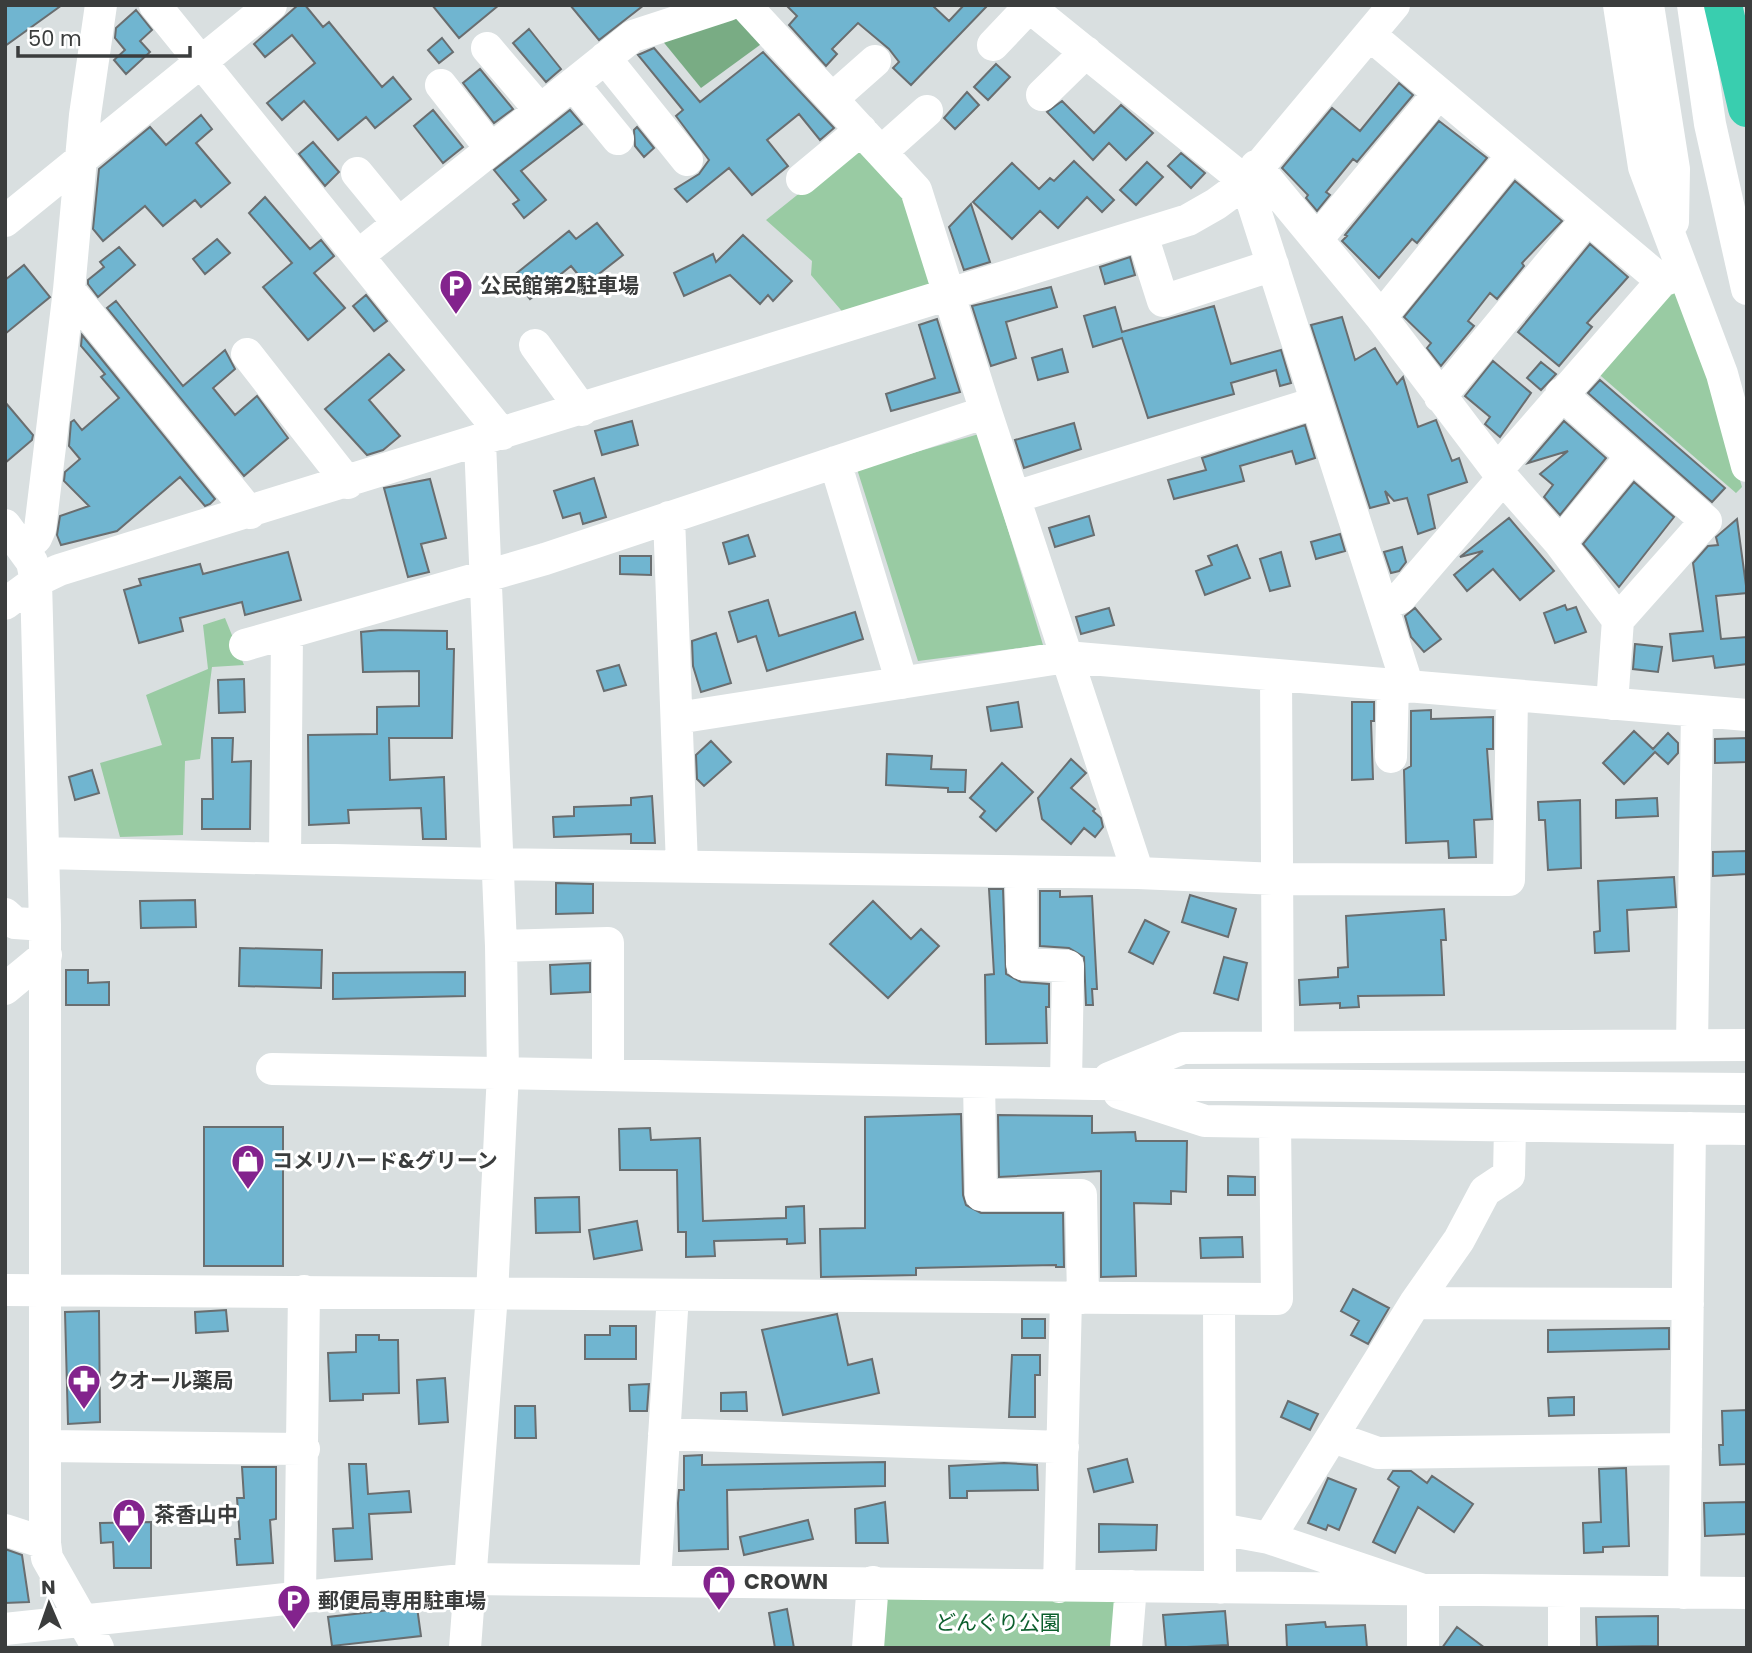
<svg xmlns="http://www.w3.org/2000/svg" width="1752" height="1653" font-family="Poppins,'Noto Sans JP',sans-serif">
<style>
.green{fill:#99cba3}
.forest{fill:#79ac84}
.building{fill:#70b5d0;stroke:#696e70;stroke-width:2}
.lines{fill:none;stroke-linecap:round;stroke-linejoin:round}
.minor{stroke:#fff;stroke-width:32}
.highway{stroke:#39ceaf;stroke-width:38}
.labels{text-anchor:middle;stroke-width:6;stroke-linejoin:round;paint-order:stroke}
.poi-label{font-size:21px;font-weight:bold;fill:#3b3d3d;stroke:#fff;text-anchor:start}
.park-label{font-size:21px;fill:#0c5f2d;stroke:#fff}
</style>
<rect width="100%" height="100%" fill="#d9dfe0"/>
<path class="green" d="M862 143 910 192 940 280 846 316 811 275 812 261 766 220Z
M1677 284 1712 384 1742 487 1736 493 1594 370Z
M979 434 1043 645 918 661 857 469Z
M225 618 244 665 212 667 200 759 185 761 183 835 120 837 100 763 162 745 146 695 208 669 203 625Z
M889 1598 1113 1599 1117 1606 1115 1648H879L881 1604Z"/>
<path class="forest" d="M737 14 764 42 701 88 661 39Z"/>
<path class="building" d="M5 5H62L5 46Z
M298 5H305L323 27 329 22 382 87 393 77 411 99 375 128 366 117 338 140 304 101 282 120 267 103 315 63 292 35 265 57 254 44Z
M432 5H499L459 38Z
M570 5H644L599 40Z
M786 5H932L949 21 964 5H988L911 85 893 68 899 62 889 49 858 23 832 49 837 54 826 66 789 25 797 16Z
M136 10 152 30 140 41 150 52 126 74 114 60 125 50 115 38 116 28Z
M529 29 561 69 546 82 513 43Z
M442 38 453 52 439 63 428 50Z
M654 48 700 102 763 52 834 128 820 140 799 114 767 140 788 166 752 195 729 168 687 202 675 189 699 174 709 160 676 116 683 110 638 55Z
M996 64 1010 77 988 100 974 87Z
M480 69 513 109 494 123 463 83Z
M1399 83 1413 95 1357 162 1353 159 1326 192 1330 195 1317 211 1306 198 1308 195 1282 168 1332 108 1360 131Z
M967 92 979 105 955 129 944 118Z
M1062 101 1094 133 1121 105 1153 133 1126 160 1109 143 1093 160 1047 112Z
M433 110 463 147 443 163 414 126Z
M570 110 582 124 521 171 546 200 524 218 513 204 519 200 494 170Z
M201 115 212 129 196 143 230 183 201 207 195 200 163 226 145 206 103 241 93 229 99 169 150 127 166 145Z
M1439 121 1487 158 1417 243 1412 239 1379 278 1342 241 1347 236 1345 235Z
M637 127 654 148 644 157 635 146 634 130Z
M313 142 339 172 325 186 299 154Z
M1181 153 1205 173 1191 188 1168 166Z
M1074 161 1114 200 1102 212 1087 197 1058 228 1040 211 1012 239 973 202 1012 163 1039 189 1050 178 1054 181Z
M1147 162 1163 177 1136 205 1120 190Z
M1515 181 1562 221 1522 263 1524 266 1497 299 1490 293 1468 321 1474 326 1441 366 1427 348 1431 343 1404 317Z
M265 197 310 249 321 240 334 256 314 273 345 308 308 340 263 287 292 263 249 213Z
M971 204 990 262 964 270 949 227Z
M597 223 623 255 586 284 571 266 530 299 512 277 569 231 576 239Z
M743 235 792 281 773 301 768 295 760 304 730 275 684 296 674 273 713 254 716 262Z
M217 239 230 253 205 274 193 259Z
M1590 244 1628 277 1587 323 1592 327 1559 366 1518 332Z
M119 247 135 265 98 297 88 284V280L104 267 100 262Z
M1130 257 1135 275 1105 284 1100 267Z
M24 265 50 297 5 334V280Z
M1051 287 1057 307 1006 322 1016 358 991 366 972 306Z
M366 295 387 321 374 331 353 306Z
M116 301 183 386 225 350 235 369 213 388 235 415 257 396 288 438 244 476 107 308Z
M1214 306 1231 364 1281 350 1291 383 1280 386 1276 370 1231 383 1234 394 1148 418 1122 338 1093 347 1084 316 1115 307 1122 332Z
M1342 317 1355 360 1375 348 1397 384 1403 377 1418 427 1436 420 1452 461 1459 458 1467 482 1428 495 1435 528 1418 534 1407 498 1394 501 1385 491 1389 503 1370 508 1311 325Z
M937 319 960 392 891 411 886 394 935 378 919 325Z
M82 335 215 499 210 504 205 506 180 477 117 531 61 545 57 535 60 516 89 506 64 481 65 472 80 459 69 446 71 422 74 420 82 430 119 398 101 377 105 374 81 346Z
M1062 349 1068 372 1038 380 1032 358Z
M389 354 404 370 369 400 400 436 383 450 367 455 325 409Z
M1493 361 1531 393 1500 437 1485 424 1490 417 1465 396Z
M1541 362 1556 374 1541 390 1527 378Z
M1600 380 1725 488 1712 502 1588 393Z
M5 402 33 435 32 440 5 463Z
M632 421 638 445 602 455 595 431Z
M1564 421 1606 458 1560 515 1544 497 1553 485 1540 474 1568 451 1528 463Z
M1074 423 1081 449 1024 468 1015 440Z
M1305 425 1315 458 1296 464 1292 451 1240 466 1244 481 1174 499 1168 480 1206 470 1202 458Z
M594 478 606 517 583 524 580 513 563 518 554 491Z
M430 479 446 538 421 544 429 572 408 577 384 488Z
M1634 482 1674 517 1619 587 1583 544Z
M1089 516 1094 535 1055 547 1049 528Z
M1509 518 1554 571 1520 600 1493 569 1467 591 1454 575 1483 551 1460 557Z
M1737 519 1747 593 1716 596 1721 639 1747 637V664L1715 668 1713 656 1673 661 1670 634 1703 631 1693 563 1708 546 1718 545 1716 537Z
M1340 534 1345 551 1316 559 1311 542Z
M748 535 755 556 729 564 723 543Z
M1237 545 1250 578 1205 595 1196 571 1212 565 1208 556Z
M1402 547 1406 562 1399 571 1391 573 1384 552Z
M288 552 301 600 245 615 242 602 180 618 183 631 139 643 124 590 141 585 139 579 200 564 203 574Z
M1281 552 1290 586 1270 591 1260 559Z
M620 556H651V575L620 574Z
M768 600 779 636 855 612 863 639 767 671 756 636 738 642 729 612Z
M1565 605 1567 610 1576 607 1586 632 1555 643 1544 613Z
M1109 608 1114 625 1081 634 1076 617Z
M1415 608 1441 639 1424 652 1411 637 1405 616Z
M381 630 447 631V649H454L452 738H389L390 780 444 777 446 839H423L421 808 348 810 349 823 309 825 308 735 377 734V707L419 706V671L363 672 361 632Z
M716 633 731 683 701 692 693 666 692 641Z
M1635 644 1662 647 1658 672 1633 669Z
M619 665 626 685 604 691 597 671Z
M244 679 245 712 219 713 218 680Z
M1018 702 1022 727 991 731 987 707Z
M1352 702H1374V721H1371L1373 779 1352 780Z
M1431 710V719L1493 717V749H1487L1492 819 1474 820 1476 857 1449 858 1448 841 1406 843 1404 770 1411 766V711Z
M1634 731 1653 749 1668 733 1678 743V753L1668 764 1655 752 1624 784 1603 763Z
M212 738H233L232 762 251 761 250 829H202V799H213Z
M1747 738V762L1715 763V739Z
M711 741 731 762 704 786 697 779 696 755Z
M887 754 932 756 931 769 966 770 965 792H948V788L886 785Z
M1071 759 1086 773 1071 788 1095 809 1093 811 1101 818 1103 827 1095 837 1084 828 1071 844 1042 819 1038 798Z
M1002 763 1033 792 996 831 980 817 985 811 970 798Z
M92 770 99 793 75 800 69 777Z
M652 796 655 843H631V834L554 837 553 817 574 816V807L631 805V798Z
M1657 798 1658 816 1616 818V800Z
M1580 800 1581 868 1548 870 1545 820H1539L1538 802Z
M1747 851V874L1713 876V852Z
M1674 877 1676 907 1627 910 1629 951 1595 953 1594 932 1600 931 1598 881Z
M556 883 593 884V913L556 914Z
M989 889H1003L1006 974 1021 982 1049 984V1007H1046L1047 1043 986 1044 985 975 994 974Z
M1040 891H1060V897L1092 896 1097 989H1092L1093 1005H1086L1084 957 1069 948 1040 946Z
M1190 895 1236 909 1228 937 1182 922Z
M195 900 196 927 141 928 140 901Z
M873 901 911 939 921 929 939 946 888 998 830 944Z
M1444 909 1446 940H1441L1444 995 1358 996 1359 1007 1340 1008V1003L1300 1005 1299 980 1338 977V968L1348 967 1346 916Z
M1145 920 1169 932 1153 964 1129 952Z
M240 948 322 950 321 988 239 986Z
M1224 957 1247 963 1238 1000 1214 993Z
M590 963V992L551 994 550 965Z
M66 970H88V983L109 982V1005H66Z
M465 972V996L333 999V973Z
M961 1114 963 1195 966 1205 981 1213H1063L1064 1267H1056V1265L916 1268V1275L821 1277 820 1229 865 1228V1117Z
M998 1115 1092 1116V1133L1135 1132 1136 1141H1187L1186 1192 1171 1191V1204L1134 1203 1136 1276 1101 1277V1171L999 1177Z
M204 1127H283V1266H204Z
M650 1128 651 1140 700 1138 703 1221 786 1218V1207L804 1206 805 1243 787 1244V1239L714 1241 715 1256 686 1257V1232H678L677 1170H620L619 1129Z
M1228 1176 1255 1177V1195H1228Z
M579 1197 580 1232 536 1233 535 1198Z
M637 1221 642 1250 594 1259 589 1230Z
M1242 1237 1243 1257 1201 1258 1200 1238Z
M1353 1289 1389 1308 1368 1344 1351 1335 1359 1321 1341 1311Z
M226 1310 228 1331 196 1333 195 1312Z
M99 1311 100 1422 68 1424 65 1312Z
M837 1314 848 1365 872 1359 879 1393 783 1415 762 1330Z
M1022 1319H1045V1338H1022Z
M610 1326H636V1359H585V1335H610Z
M1669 1328V1349L1548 1352V1330Z
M356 1335H379V1340H398L399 1393 363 1394V1400L330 1401 328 1353 356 1352Z
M1012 1355H1040V1375H1035V1417H1009Z
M445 1378 448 1422 419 1424 417 1380Z
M649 1384 647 1411H630L629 1385Z
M746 1392 747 1411H721V1393Z
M1574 1397V1415L1549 1416 1548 1398Z
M1288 1401 1318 1414 1310 1430 1281 1417Z
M515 1406H535L536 1438H515Z
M1747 1410V1464L1720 1465 1719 1445H1723L1722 1411Z
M702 1455V1465L885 1462V1486L727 1490 728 1549 679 1551 678 1503 679 1490H684V1456Z
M1127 1459 1133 1482 1094 1492 1088 1469Z
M1004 1463 1037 1465 1038 1490 967 1491V1498H950L949 1466Z
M349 1464H366L368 1494 409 1491 411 1512 369 1514 372 1559 335 1561 333 1529 353 1528Z
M242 1467H276V1519L270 1520 273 1563 237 1565 235 1539H240L237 1498H244Z
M1626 1468 1629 1546 1603 1547V1552L1584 1553 1583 1523 1601 1522 1599 1469Z
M1393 1471H1411L1427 1483 1432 1476 1473 1504 1454 1532 1418 1507 1395 1553 1373 1542 1399 1487 1388 1479Z
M1328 1478 1356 1489 1339 1530 1328 1525 1326 1530 1308 1523Z
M885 1502 888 1543H856L855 1509Z
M1747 1502V1534L1705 1536 1704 1503Z
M808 1520 813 1539 744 1555 740 1537Z
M151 1522V1568H114L113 1542 101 1543 100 1523Z
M1099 1524 1157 1525 1156 1550 1099 1552Z
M5 1549 22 1555 29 1602 5 1603Z
M417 1607 421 1636 332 1646 328 1617Z
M787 1609 794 1648H775L769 1613Z
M1225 1611 1228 1645 1166 1648 1163 1615Z
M1658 1616V1646L1597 1647 1596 1617Z
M1325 1622 1326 1627 1365 1625 1367 1648H1287L1286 1625Z
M1457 1627 1485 1648H1442Z"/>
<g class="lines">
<path class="minor" d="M155 5 502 434
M745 5 916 190 986 412 1138 873
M1027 5 1246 182 1408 687
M1619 5 1644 167 1722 374 1747 466
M1648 5 1674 169 1673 222
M1693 5 1710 124 1747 289
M1370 35 1662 281
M993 45 1029 7
M487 48 540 110
M605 58 687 160
M573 84 618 139
M441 85 491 149
M1042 95 1086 52
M832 99 875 61
M881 152 927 111
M1256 166 1381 317 1503 478 1560 543 1618 620 1612 704
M357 173 398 223
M802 179 861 130
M5 221 271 5
M1142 235 1163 301 1273 265
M1317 239 1439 93
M359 255 633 36 728 5
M69 290 250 513
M1381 317 1512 156
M535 345 582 410
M247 354 348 483
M1561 394 1706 521 1618 620
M1440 397 1586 220
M835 462 902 683
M1497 470 1662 281 1680 274
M1015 497 1315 403
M669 517 682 866
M5 525 32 562 36 581 45 925V1543L47 1558 98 1648
M1560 543 1632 456
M24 549 36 538 40 529 69 290 85 115 101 5
M5 604 36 581 59 570 1188 220 1216 204 1246 182 1394 5
M1383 604 1400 598 1503 478
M245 645 545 559 986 412
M1276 675 1278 1045
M677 718 1066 657 1747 715
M1391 757 1393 685
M44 853 497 864 1138 873 1279 879 1509 880 1512 697
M285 858 287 633
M1021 872 1022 964 1068 966 1066 1083
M5 914 15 923 45 925
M501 946 608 943V1074
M5 989 46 955
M1692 1045 1697 711
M272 1069 1094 1084 1747 1089
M1109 1078 1183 1048 1747 1045
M979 1082 981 1195H1081L1083 1298
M1119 1093 1205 1121 1747 1129
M5 1290 1277 1299 1275 1123
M1219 1299 1220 1588
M1415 1303 1688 1304
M664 1434 1063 1447
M1333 1437 1378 1453 1686 1449
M45 1446 304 1449
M1220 1529 1269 1538 1423 1590V1648
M5 1530 45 1543
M1269 1538 1415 1303 1459 1240 1485 1191 1509 1175 1510 1127
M655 1579 673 1295
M1059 1587 1066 1298
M1684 1593 1690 1128
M300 1596 304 1291
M5 1629 471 1579 1747 1593
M465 1648 492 1294 503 1073 501 946 480 442
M868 1648 873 1582
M1126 1648 1131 1586
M1564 1648V1593"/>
<path class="highway" d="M1723 5 1747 108"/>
</g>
<defs>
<symbol id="parking-pin" viewBox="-11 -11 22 30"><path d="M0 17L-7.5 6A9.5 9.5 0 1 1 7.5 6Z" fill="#83238d" stroke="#fff"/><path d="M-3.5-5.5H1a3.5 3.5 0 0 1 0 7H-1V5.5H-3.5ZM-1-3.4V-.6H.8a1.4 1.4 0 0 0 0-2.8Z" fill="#fff"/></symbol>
<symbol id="shop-pin" viewBox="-11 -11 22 30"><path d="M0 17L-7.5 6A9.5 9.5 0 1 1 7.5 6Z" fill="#83238d" stroke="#fff"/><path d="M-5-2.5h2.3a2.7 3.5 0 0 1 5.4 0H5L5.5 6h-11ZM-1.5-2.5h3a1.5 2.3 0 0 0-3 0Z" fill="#fff"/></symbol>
<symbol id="pharmacy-pin" viewBox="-11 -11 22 30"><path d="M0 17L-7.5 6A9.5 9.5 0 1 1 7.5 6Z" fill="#83238d" stroke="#fff"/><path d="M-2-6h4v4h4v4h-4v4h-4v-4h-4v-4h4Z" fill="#fff"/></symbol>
</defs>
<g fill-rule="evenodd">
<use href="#parking-pin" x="437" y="267" width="38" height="52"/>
<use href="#shop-pin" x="229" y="1142" width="38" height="52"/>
<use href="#pharmacy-pin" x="65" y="1362" width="38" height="52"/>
<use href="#shop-pin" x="110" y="1496" width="38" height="52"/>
<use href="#shop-pin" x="700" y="1563" width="38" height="52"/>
<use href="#parking-pin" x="275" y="1582" width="38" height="52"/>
</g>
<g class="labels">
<g class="poi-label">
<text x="480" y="293">公民館第2駐車場</text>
<text x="272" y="1168">コメリハード&amp;グリーン</text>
<text x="108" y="1388">クオール薬局</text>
<text x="154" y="1522">茶香山中</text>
<text x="744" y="1589">CROWN</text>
<text x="318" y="1608">郵便局専用駐車場</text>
</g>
<g class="park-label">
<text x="998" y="1630">どんぐり公園</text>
</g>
</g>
<rect width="1752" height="1653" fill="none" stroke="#3b3d3d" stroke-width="14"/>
<g transform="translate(49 1604) rotate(358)" stroke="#ffffff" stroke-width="5" paint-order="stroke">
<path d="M0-5L12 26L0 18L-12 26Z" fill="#3b3d3d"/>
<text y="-10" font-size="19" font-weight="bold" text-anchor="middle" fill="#3b3d3d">N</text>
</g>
<path d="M18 46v10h172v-10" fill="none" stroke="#3b3d3d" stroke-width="3.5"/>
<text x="28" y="46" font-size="21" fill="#3b3d3d" stroke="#ffffff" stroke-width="5" paint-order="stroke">50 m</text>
</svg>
